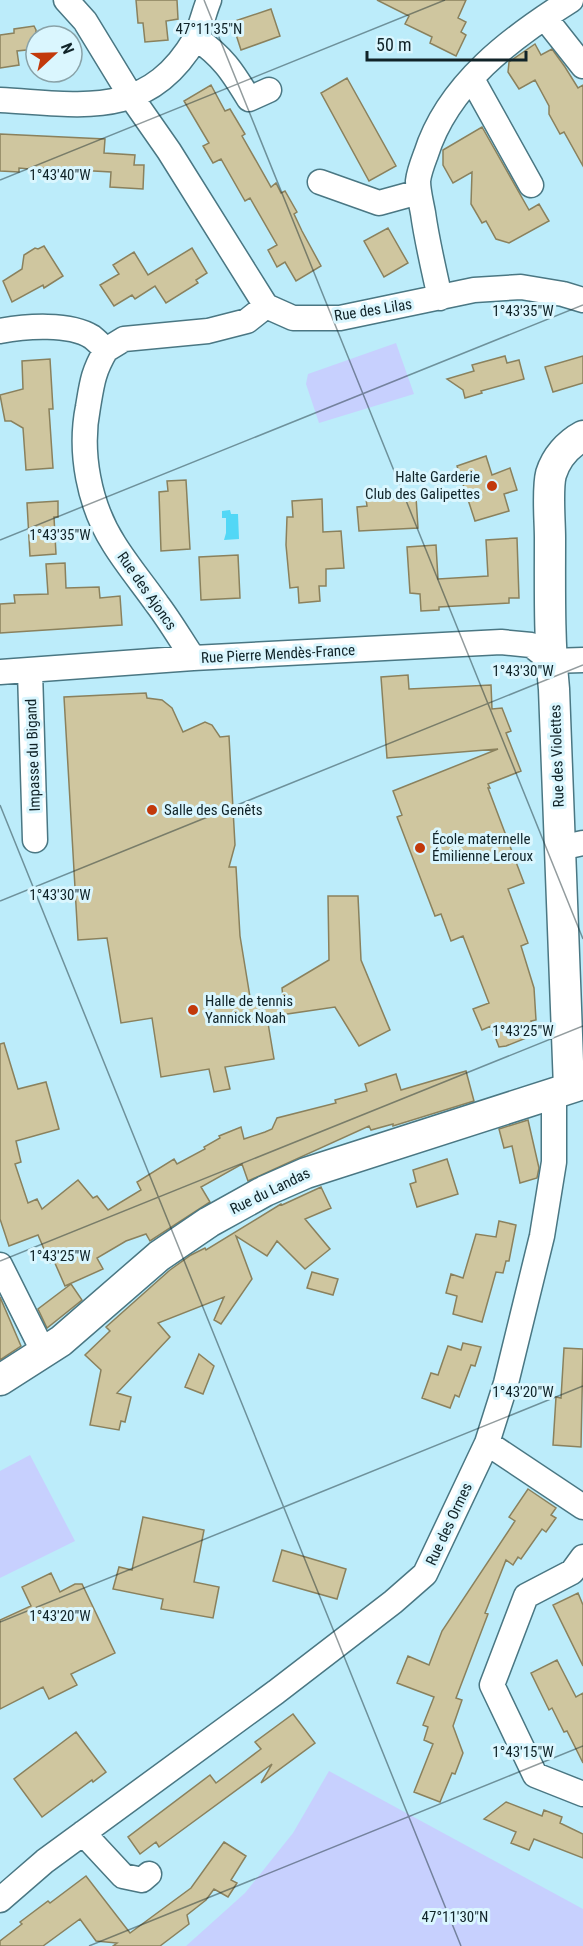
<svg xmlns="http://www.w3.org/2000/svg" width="583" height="1946" font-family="'Roboto Condensed',sans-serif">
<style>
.green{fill:#c7d0fe}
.water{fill:#52d7f6}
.building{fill:#cfc69f;stroke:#8a815d;stroke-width:1.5}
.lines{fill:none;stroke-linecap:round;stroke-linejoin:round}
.minor-casing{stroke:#4a7783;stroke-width:27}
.tertiary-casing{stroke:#4a7783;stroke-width:33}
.minor{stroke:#fff;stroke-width:24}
.tertiary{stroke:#fff;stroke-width:30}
.ticks{fill:none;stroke:#102328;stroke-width:1.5;stroke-opacity:0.45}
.poi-dot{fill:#c2390b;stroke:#daf6fe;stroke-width:2}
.labels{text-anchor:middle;stroke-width:6;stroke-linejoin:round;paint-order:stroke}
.street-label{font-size:15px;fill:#102328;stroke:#daf6fe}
.poi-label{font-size:15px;fill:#102328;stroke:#daf6fe;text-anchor:start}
.ticks-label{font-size:15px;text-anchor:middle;fill:#102328;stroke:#daf6fe;stroke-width:6;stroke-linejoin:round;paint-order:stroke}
</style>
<rect width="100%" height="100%" fill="#bcecfa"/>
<path class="green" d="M396 343 414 394 319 423 306 384 308 374Z
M30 1455 75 1541 0 1578V1471Z
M329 1771 583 1909V1946H186L245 1893 293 1833Z"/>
<path class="water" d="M230 510 231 514H238L239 539 224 540 226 533V518H222V511Z"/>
<path class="building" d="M136 0H177L178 19 166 21 168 40 145 42 143 23H138Z
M377 0H466L458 18 466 22 461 32 466 35 456 56 430 43 432 37 405 24 409 16Z
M271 9 280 36 241 50 232 22Z
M34 26 36 30V49L17 51 19 65 0 68V35L14 33V29Z
M535 44 541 55 552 49 565 67 578 88 583 85V166L564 132 560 134 549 114V106L535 80 519 89 508 72 509 62Z
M347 78 396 166 369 181 321 93Z
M211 85 225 111 230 109 245 134 242 136 271 187 276 183 281 193 285 191 297 212 294 214 302 231 321 266 296 281 285 262 277 267 268 250 277 245 250 198 245 201 221 159 213 163 203 146 209 143 184 101Z
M482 127 529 210 539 204 549 221 509 243 496 239 486 221 482 223 471 204 472 172 453 183 443 165V150Z
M0 134 105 139 104 153 135 155 134 165H144L143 189 110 187 111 172 41 168V170L19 168V172L0 171Z
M388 228 408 263 384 277 364 241Z
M44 246 63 276 44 288 43 285 12 302 3 281 22 269 24 255 35 248 38 249Z
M192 248 207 273 196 280 198 283 166 303 155 286 135 299 132 295 114 306 100 285 119 274 113 265 134 252 148 275Z
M505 356 507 363 519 360 524 379 481 391 482 393 465 398 463 390 447 379 474 371 472 365Z
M583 356V383L553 392 545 367Z
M50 359 53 409H49L53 468 26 470 23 428 11 421H5L0 395 23 389 22 361Z
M486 456 492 475 510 468 517 490 504 494 509 511 475 521 457 466Z
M186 480 190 549 161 551 159 492 168 491 167 481Z
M393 497H416L418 528 359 531 357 507 367 506 366 499Z
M322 499 323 532 341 531 344 568 326 569V586H319L320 601 299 603 298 587 290 588 286 545 287 517H293L292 501Z
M58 501V517H54L56 554 30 556 27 503Z
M517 538 519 598H509V603L439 607V610L421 611 420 594 410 593 407 547 436 545 438 579 488 576 486 540Z
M238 555 240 598 201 600 199 557Z
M65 563 66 588 99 587 100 598 120 596 122 625 0 633V604L15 603 14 595 48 594 46 564Z
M408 675 409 689 491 685 492 709 502 708 511 731 506 733 521 771 488 784 490 788H488L524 883 508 889 528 943 521 946 534 988 536 1020 531 1021 536 1034 506 1046 499 1047 491 1026 482 1030 473 1009 489 1003 463 936 451 941 441 914 435 916 397 817 402 815 393 791 498 749 387 758 381 677Z
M146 693 147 698 162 700 172 708 183 732 205 722 212 725 220 737 229 736 235 845 229 867H236L240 936 251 1003 283 998 282 988 329 960 328 896H358L361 960 390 1030 359 1046 335 1007 267 1017 274 1059 225 1067 230 1089 214 1092 209 1069 161 1077 152 1018 121 1023 107 938 78 940 64 697Z
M4 1043 18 1089 46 1082 59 1129 16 1141 21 1162 15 1164 28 1203 37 1199 42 1209 78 1180 93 1198 97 1196 108 1210 141 1190 137 1182 174 1159 177 1164 205 1149 204 1147 220 1138 219 1136 241 1127 244 1139 265 1132 272 1129 277 1118 336 1103 335 1100 367 1091 365 1084 396 1074 401 1090 466 1071 474 1101 393 1126V1124L371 1130 369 1126 248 1181 242 1164 201 1187 210 1202 150 1241 146 1234 126 1241 97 1258 103 1269 65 1286 54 1261 50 1263 38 1235 9 1246 0 1219V1044Z
M528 1120 539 1168 537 1178 520 1183 512 1146 504 1148 499 1129Z
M447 1159 458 1194 417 1207 410 1184 416 1182 413 1170Z
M321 1187 331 1208 305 1219 330 1249 305 1269 277 1241 267 1256 236 1236 252 1279 221 1324 214 1320 224 1297 158 1323 170 1337 117 1393 131 1397 125 1422 121 1421 119 1430 90 1425 101 1370 85 1355 110 1331 106 1327 170 1270 191 1255 205 1248 206 1250 281 1204 282 1205Z
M499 1221 516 1225 509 1261H506L503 1273 496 1272 482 1322 453 1314 457 1296 446 1293 451 1274 463 1278 476 1234 496 1237Z
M312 1272 338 1279 333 1295 307 1288Z
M71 1284 82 1300 47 1328 38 1309Z
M0 1297 21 1346 0 1360Z
M463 1343 481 1347 475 1366 471 1365 459 1397 455 1395 450 1408 422 1398 431 1373 438 1375 448 1346 461 1350Z
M564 1348 583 1349 581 1447 553 1445 556 1397 561 1398Z
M199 1354 214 1366 203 1394 185 1387Z
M528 1489 556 1508 551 1515 556 1518 546 1532 542 1529 521 1559 518 1557 513 1565 506 1560 485 1613 488 1614 456 1698 462 1700 453 1726 463 1753 455 1774 452 1773 440 1802 414 1792 433 1744 424 1740 428 1727 423 1725 434 1697 397 1683 408 1656 429 1665 442 1631 515 1521 509 1517Z
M143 1517 204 1530 194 1582 219 1587 213 1618 161 1609 163 1599 113 1589 119 1567 132 1570Z
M282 1550 346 1569 337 1599 273 1581Z
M51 1573 60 1592 75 1584H82L115 1653 71 1674 77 1685 49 1699 43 1687 0 1709V1620L31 1606 22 1587Z
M578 1593 583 1605V1666L553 1605Z
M557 1660 576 1697 583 1693V1763L567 1731 564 1732 552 1708 549 1710 531 1673Z
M293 1714 315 1743 261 1783 272 1764 159 1847 156 1842 140 1854 128 1837 210 1775 216 1783 228 1774 261 1749 255 1742Z
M76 1732 106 1772 93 1782 92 1780 42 1817 14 1779Z
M506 1802 542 1816 544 1810 562 1817 560 1823 583 1834V1858L534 1839 529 1850 511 1843 516 1832 484 1819Z
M224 1842 246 1856 231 1880 237 1883 228 1897 214 1889 206 1900 187 1915 189 1924 160 1946H113L117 1943 96 1941 80 1919 43 1946H0V1941L22 1924 20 1922 48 1901 50 1903 86 1876 130 1933 191 1888Z"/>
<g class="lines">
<defs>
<path id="minor" d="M66 0 85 21 132 98 169 151 266 306 293 318H340L474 290 521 287 563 294 583 300
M545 18 583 66
M196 38C223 57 232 71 249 99L269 90
M472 79 531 185
M0 100C80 104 147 121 195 39 201 27 204 12 209 0
M320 182 379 203 419 192
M440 298C434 270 427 242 423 213 421 202 418 191 418 181 419 172 423 162 426 154 448 84 512 37 571 0
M0 331C26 326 70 323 92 337 97 341 102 346 106 350L124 339 208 331 247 321 266 306
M106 350C93 372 92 383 88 407 79 452 89 505 114 544 127 565 143 584 157 604 170 621 181 640 193 658
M30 671 35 840
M0 672 193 658 501 642 531 645 551 661 583 660
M560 848 583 843
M0 1265 44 1353
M487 1443 583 1507
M583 1557 572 1572 526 1596 492 1685 535 1775 583 1794
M83 1833 123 1876 142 1880 149 1874
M0 1900 45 1861 276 1692 393 1602 425 1574 487 1443 506 1383 542 1236 554 1162V1092"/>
<path id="tertiary" d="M569 1088 554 689C549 639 550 588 550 538 550 521 547 489 551 474 556 458 568 444 583 436
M0 1380 61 1341 159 1256 209 1222 265 1191 306 1173 583 1084"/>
</defs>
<use href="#minor" class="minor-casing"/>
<use href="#tertiary" class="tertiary-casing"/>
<use href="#minor" class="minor"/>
<use href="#tertiary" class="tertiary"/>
</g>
<path class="ticks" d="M204 0 583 939M0 180 445 0M0 540 583 305M0 805 461 1946M0 901 583 665M0 1261 583 1026M0 1622 583 1386M89 1946 583 1746"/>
<g class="poi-dot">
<circle cx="492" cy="486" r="6"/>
<circle cx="152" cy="810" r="6"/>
<circle cx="420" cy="848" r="6"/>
<circle cx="193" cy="1010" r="6"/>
</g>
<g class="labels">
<g class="street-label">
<text transform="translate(373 310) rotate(-9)" y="5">Rue des Lilas</text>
<text transform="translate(147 591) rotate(55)" y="5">Rue des Ajoncs</text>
<text transform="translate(278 654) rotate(-3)" y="5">Rue Pierre Mendès-France</text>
<text transform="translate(33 755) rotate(-92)" y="5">Impasse du Bigand</text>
<text transform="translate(557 756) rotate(-92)" y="5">Rue des Violettes</text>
<text transform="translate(270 1191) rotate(-26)" y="5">Rue du Landas</text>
<text transform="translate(449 1524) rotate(-65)" y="5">Rue des Ormes</text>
</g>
<g class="poi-label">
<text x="480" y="482" text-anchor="end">Halte Garderie<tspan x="480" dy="17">Club des Galipettes</tspan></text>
<text x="164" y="815">Salle des Genêts</text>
<text x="432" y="844">École maternelle<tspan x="432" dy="17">Émilienne Leroux</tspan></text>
<text x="205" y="1006">Halle de tennis<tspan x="205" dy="17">Yannick Noah</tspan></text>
</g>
</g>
<g class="ticks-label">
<text x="209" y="34">47°11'35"N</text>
<text x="60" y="180">1°43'40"W</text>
<text x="523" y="316">1°43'35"W</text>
<text x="60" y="540">1°43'35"W</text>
<text x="523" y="676">1°43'30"W</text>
<text x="60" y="900">1°43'30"W</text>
<text x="523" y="1036">1°43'25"W</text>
<text x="60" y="1261">1°43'25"W</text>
<text x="523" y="1397">1°43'20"W</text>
<text x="60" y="1621">1°43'20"W</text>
<text x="523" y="1757">1°43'15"W</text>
<text x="455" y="1922">47°11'30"N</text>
</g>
<g transform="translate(54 54) rotate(68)"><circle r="28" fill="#daf6fe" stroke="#89a2a8" stroke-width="1.5"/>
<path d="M0-4.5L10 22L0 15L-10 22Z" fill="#c2390b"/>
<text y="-9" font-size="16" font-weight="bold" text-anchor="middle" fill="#102328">N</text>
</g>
<path d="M367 51v9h159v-9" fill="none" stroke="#102328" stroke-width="3"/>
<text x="376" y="51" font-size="18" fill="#102328" stroke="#daf6fe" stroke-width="4.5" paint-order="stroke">50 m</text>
</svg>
